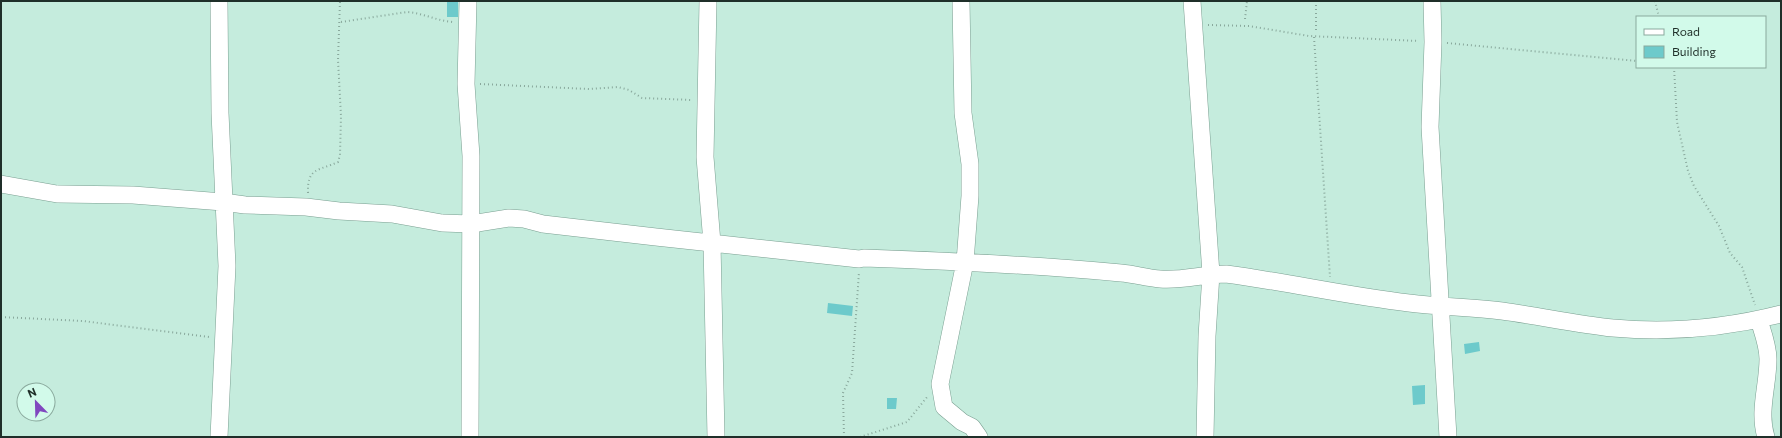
<svg xmlns="http://www.w3.org/2000/svg" width="1782" height="438" font-family="Commissioner,sans-serif">
<style>
.building{fill:#6dcacb}
.lines{fill:none;stroke-linecap:round;stroke-linejoin:round}
.minor-casing{stroke:#7a9f91;stroke-width:18}
.path{stroke:#89a89c;stroke-width:2;stroke-dasharray:1 3;stroke-linecap:butt}
.minor{stroke:#fff;stroke-width:17}
</style>
<rect width="100%" height="100%" fill="#c5ecdd"/>
<path class="building" d="M447 1H458V17H447Z
M828 303 853 306 852 316 827 313Z
M1479 342 1480 351 1465 354 1464 344Z
M1425 385V404L1413 405 1412 386Z
M887 398H897L896 409H887Z"/>
<g class="lines">
<defs>
<path id="minor" d="M468 1 466 84 471 156 470 437
M708 1 705 157 712 243 716 437
M961 1 963 113 970 164V196L965 262 940 384 944 407 962 422 972 427 979 437
M1192 1 1211 274 1207 336 1205 437
M1432 1 1433 42 1430 127 1448 437
M1 184 57 194 133 195 223 202 245 205 306 207 339 211 392 214 442 223 471 224 509 218 524 219 543 224 656 237 859 259 864 258C950 261 1036 265 1121 273 1134 274 1147 278 1160 279 1182 281 1204 274 1226 274 1287 282 1347 296 1409 303 1440 307 1471 307 1502 311 1539 316 1576 324 1613 328 1669 333 1726 328 1781 314
M1759 320C1763 333 1768 346 1768 359 1768 386 1758 411 1766 437
M219 437 227 266 220 113 219 1"/>
</defs>
<use href="#minor" class="minor-casing"/>
<path class="path" d="M1067 1H1078
M1316 1V32
M1655 1 1659 17
M1245 19 1247 1
M341 22 407 12C423 13 437 21 453 22
M1208 25 1249 26 1309 36 1419 41
M1314 37 1330 277
M1447 43 1637 61
M1674 67 1677 122 1688 171 1694 186 1719 226 1730 253 1742 267 1755 305
M480 84 589 89 618 87 629 90 642 98 692 100
M308 193C307 167 319 171 338 162L340 155 341 116 338 60 340 1
M1 317 83 321 209 337
M844 437 843 393 852 373 859 272
M860 437 907 422 927 397"/>
<use href="#minor" class="minor"/>
</g>
<rect width="1782" height="438" fill="none" stroke="#1f2f29" stroke-width="4"/>
<rect x="1636" y="16" width="130" height="52" fill="#d2faea" stroke="#8aa99d"/>
<rect x="1644" y="29" width="20" height="6" fill="#ffffff" stroke="#8aa99d"/>
<text x="1672" y="36" font-size="12" fill="#1f2f29">Road</text>
<rect x="1644" y="46" width="20" height="12" fill="#6dcacb" stroke="#8aa99d"/>
<text x="1672" y="56" font-size="12" fill="#1f2f29">Building</text>
<g transform="translate(36 402) rotate(337)"><circle r="19" fill="#d2faea" stroke="#8aa99d"/>
<path d="M0-3L7 15L0 10L-7 15Z" fill="#8048bf"/>
<text y="-6" font-size="11" font-weight="bold" text-anchor="middle" fill="#1f2f29">N</text>
</g>
</svg>
